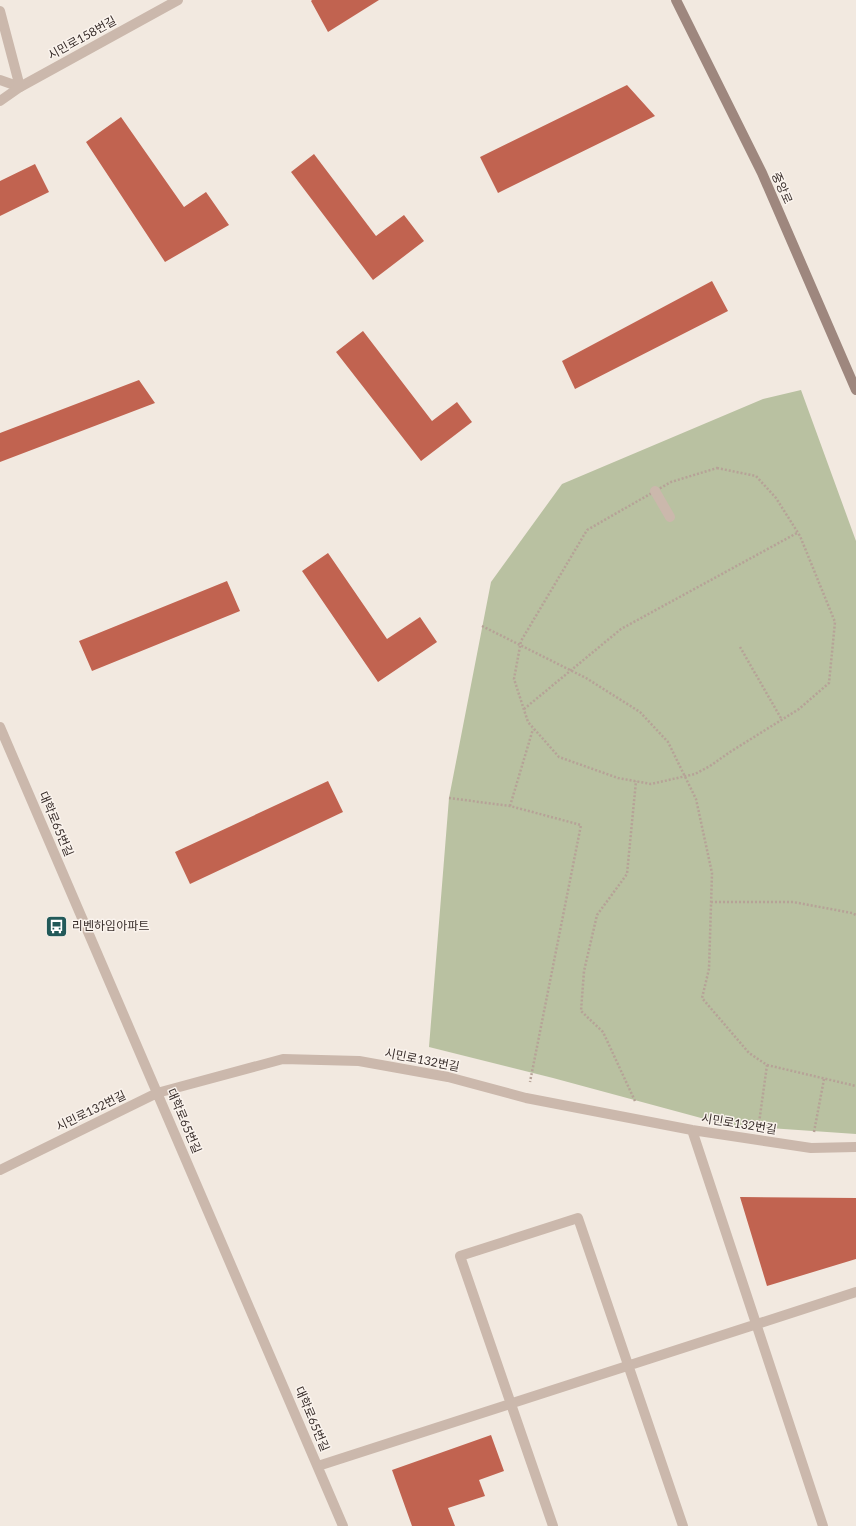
<svg xmlns="http://www.w3.org/2000/svg" width="856" height="1526" font-family="Lato,'Noto Sans KR',sans-serif">
<style>
.green{fill:#b9c1a1}
.building{fill:#c16350}
.lines{fill:none;stroke-linecap:round;stroke-linejoin:round}
.path{stroke:#b6a297;stroke-width:2.5;stroke-dasharray:2 2;stroke-linecap:butt}
.lane{stroke:#cbb8ac;stroke-width:10}
.street{stroke:#cbb8ac;stroke-width:10}
.secondary{stroke:#9e877e;stroke-width:10}
.labels{text-anchor:middle;stroke-width:3;stroke-linejoin:round;paint-order:stroke}
.street-label{font-size:12px;fill:#392e2b;stroke:#faf3ed}
.poi-label{font-size:12px;fill:#392e2b;stroke:#faf3ed;text-anchor:start}
</style>
<rect width="100%" height="100%" fill="#f2e9e0"/>
<path class="green" d="M801 390 856 541V1134L727 1125 553 1078 429 1047 449 798 491 582 562 484 763 399Z"/>
<path class="building" d="M312 0H379L328 32 311 1Z
M627 85 655 116 498 193 480 157Z
M121 117 184 207 206 192 229 225 165 262 86 142Z
M314 154 376 236 404 215 424 241 373 280 291 172Z
M35 164 49 192 0 216V181Z
M712 281 728 311 575 389 562 361Z
M363 331 432 421 457 402 472 422 421 461 336 352Z
M139 380 155 403 0 462V433Z
M328 553 387 639 420 617 437 642 378 682 302 571Z
M227 581 240 611 92 671 79 641Z
M328 781 343 812 190 884 175 852Z
M740 1197 856 1198V1259L767 1286Z
M491 1435 504 1471 479 1480 485 1496 448 1508 455 1526H412L392 1470Z"/>
<g class="lines">
<path class="path" d="M717 468 756 476 776 498 800 536 835 622 829 683 799 709 730 752 710 766 695 774 651 784 618 778 559 757 528 722 514 679 521 641 587 530 671 482Z
M482 626 586 678 640 712 668 742 696 799 712 873 709 969 702 998 749 1053 767 1065 759 1123
M740 647 782 720
M524 709 621 629 797 533
M449 798 510 806 581 825 530 1082
M510 806 533 729
M711 902H793L852 913 856 915
M767 1065 856 1086
M635 1101 603 1032 581 1011 584 971 597 915 627 874 636 781
M814 1132 824 1079"/>
<path class="lane" d="M0 80 20 87"/>
<path class="street" d="M0 11 20 87
M0 101 20 87 178 0
M655 491 670 517
M0 727 343 1526
M692 1130 823 1526
M0 1170 157 1093 283 1059 359 1061 448 1077 526 1098 692 1130 811 1148 856 1147
M318 1466 856 1292
M553 1526 460 1256 578 1218 683 1526"/>
<path class="secondary" d="M676 0 762 173 856 390"/>
</g>
<defs>
<symbol id="bus-square" viewBox="-11 -11 22 22"><rect x="-9" y="-9" width="18" height="18" rx="4" fill="#225959" stroke="#faf3ed"/><path d="M-5-6H5V4H4V6H2V4H-2V6H-4V4H-5ZM-3.5-4V0h7V-4ZM-3.5 1.2v1.5H-2V1.2ZM2 1.2v1.5H3.5V1.2Z" fill="#fff"/></symbol>
</defs>
<g fill-rule="evenodd">
<use href="#bus-square" x="44" y="914" width="25" height="25"/>
</g>
<g class="labels">
<g class="street-label">
<text transform="translate(82 38) rotate(-29)" y="4">시민로158번길</text>
<text transform="translate(782 188) rotate(66)" y="4">중앙로</text>
<text transform="translate(56 824) rotate(67)" y="4">대학로65번길</text>
<text transform="translate(422 1060) rotate(11)" y="4">시민로132번길</text>
<text transform="translate(91 1111) rotate(-26)" y="4">시민로132번길</text>
<text transform="translate(184 1121) rotate(67)" y="4">대학로65번길</text>
<text transform="translate(739 1124) rotate(9)" y="4">시민로132번길</text>
<text transform="translate(312 1419) rotate(67)" y="4">대학로65번길</text>
</g>
<g class="poi-label">
<text x="72" y="930">리벤하임아파트</text>
</g>
</g>
</svg>
